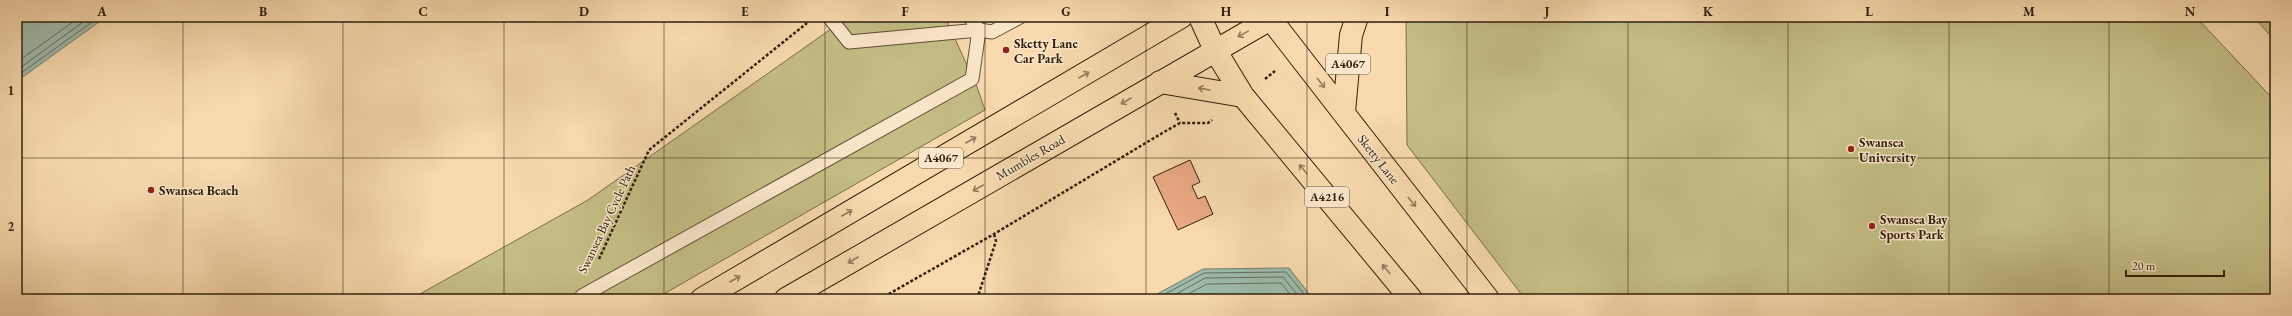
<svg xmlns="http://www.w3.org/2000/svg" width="2292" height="316" font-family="'EB Garamond',serif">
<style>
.green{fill:#c4bd84;stroke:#7a6e48}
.water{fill:#9dbaab;stroke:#717c6c}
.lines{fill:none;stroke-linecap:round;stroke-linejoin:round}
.shore{stroke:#666d5c;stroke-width:1}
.building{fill:#eaa984;stroke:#30200d}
.lane-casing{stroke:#624e35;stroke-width:15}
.primary-casing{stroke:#30200d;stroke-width:24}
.path{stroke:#30200d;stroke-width:2.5;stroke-dasharray:3 2;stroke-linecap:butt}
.lane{stroke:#fae6ca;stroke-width:13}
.primary{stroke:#f7d9ad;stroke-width:22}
.oneway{stroke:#947c5d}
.grid{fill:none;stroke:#30200d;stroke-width:1;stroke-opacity:0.55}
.poi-dot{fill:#8f2418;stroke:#fae6ca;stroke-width:1.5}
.labels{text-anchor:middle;stroke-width:3;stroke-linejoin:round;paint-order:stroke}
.shield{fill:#fae6ca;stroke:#6d5b46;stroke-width:1}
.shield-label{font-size:12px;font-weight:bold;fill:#30200d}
.poi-label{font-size:13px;font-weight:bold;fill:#30200d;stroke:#fae6ca;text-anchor:start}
.street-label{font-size:13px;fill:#30200d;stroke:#fae6ca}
.neatline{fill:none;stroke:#30200d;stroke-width:1.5}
.grid-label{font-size:13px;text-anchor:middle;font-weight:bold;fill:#30200d}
</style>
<rect width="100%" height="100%" fill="#f7d9ad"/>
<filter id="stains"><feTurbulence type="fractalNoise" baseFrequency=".005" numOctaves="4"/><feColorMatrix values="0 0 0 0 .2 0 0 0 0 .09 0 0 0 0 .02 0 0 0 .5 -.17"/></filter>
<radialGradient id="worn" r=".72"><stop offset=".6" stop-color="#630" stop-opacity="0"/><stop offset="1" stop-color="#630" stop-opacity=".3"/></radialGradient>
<path class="green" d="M848 17H945L977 87 985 110 655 299H411L588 200Z
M1406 17H2196L2275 101V299H1525L1407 145Z
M2254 17H2275V41Z"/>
<path class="water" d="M17 17H106L17 81Z
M1289 268 1313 299H1148L1203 269Z"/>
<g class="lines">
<path class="shore" d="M17 62 80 17
M17 70 90 17
M17 76 99 17
M1156 299 1204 273 1286 272 1308 299
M1167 299 1205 278 1283 277 1301 299
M1179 299 1207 284 1281 283 1294 299"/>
</g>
<path class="building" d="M1190 160 1200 182 1192 186 1198 199 1205 196 1213 214 1178 230 1153 177Z"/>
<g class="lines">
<defs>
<path id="lane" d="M970 17 979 30 992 32 1020 17
M582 296 972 79 979 30 849 42 829 17"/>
<path id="primary" d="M1200 17 1215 50 1243 96 1411 299
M1269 17 1488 299
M1160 82 1243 96
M1344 112 1351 35 1357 17
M702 299 1181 17
M786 299 1274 17"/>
</defs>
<use href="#lane" class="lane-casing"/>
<use href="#primary" class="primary-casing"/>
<path class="path" d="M1265 79 1275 71
M1175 113 1180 123
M599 259 649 150 807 23
M880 299 994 234 1164 132 1180 123H1208L1212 120
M977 299 996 241 994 234"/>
<use href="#lane" class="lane"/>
<use href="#primary" class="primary"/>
</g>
<defs><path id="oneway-shaft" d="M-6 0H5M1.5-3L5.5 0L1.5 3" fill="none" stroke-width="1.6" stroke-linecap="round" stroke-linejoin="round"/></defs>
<g class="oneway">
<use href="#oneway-shaft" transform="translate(1243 34) rotate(151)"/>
<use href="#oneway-shaft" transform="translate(1084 75) rotate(-30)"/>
<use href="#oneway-shaft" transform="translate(1321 83) rotate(52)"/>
<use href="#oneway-shaft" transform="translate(1204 89) rotate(-170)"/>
<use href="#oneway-shaft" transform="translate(1126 101) rotate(150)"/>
<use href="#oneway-shaft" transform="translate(971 140) rotate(-30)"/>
<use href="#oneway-shaft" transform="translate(1303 169) rotate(-130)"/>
<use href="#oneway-shaft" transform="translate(978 188) rotate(150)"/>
<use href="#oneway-shaft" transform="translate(1412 202) rotate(51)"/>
<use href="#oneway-shaft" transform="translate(847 213) rotate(-30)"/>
<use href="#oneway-shaft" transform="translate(853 260) rotate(150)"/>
<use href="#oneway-shaft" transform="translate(1386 269) rotate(-130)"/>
<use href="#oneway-shaft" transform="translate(735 279) rotate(-30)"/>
</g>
<path class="grid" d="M183 17V299M343 17V299M504 17V299M664 17V299M825 17V299M985 17V299M1146 17V299M1307 17V299M1467 17V299M1628 17V299M1788 17V299M1949 17V299M2109 17V299M17 158H2275"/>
<g class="poi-dot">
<circle cx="1006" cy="50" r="4"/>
<circle cx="1851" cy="149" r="4"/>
<circle cx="151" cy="190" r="4"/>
<circle cx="1872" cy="226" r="4"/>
</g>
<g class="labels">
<g class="shield">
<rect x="1326" y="54" width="44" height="20" rx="3"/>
<rect x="919" y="148" width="44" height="20" rx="3"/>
<rect x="1305" y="187" width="44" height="20" rx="3"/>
</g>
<g class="shield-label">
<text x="1348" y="68">A4067</text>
<text x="941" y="162">A4067</text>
<text x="1327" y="201">A4216</text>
</g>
<g class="poi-label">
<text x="1014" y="48">Sketty Lane<tspan x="1014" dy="15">Car Park</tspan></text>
<text x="1859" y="147">Swansea<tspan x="1859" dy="15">University</tspan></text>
<text x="159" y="195">Swansea Beach</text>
<text x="1880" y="224">Swansea Bay<tspan x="1880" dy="15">Sports Park</tspan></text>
</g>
<g class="street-label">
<text transform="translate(1030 157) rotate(-30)" y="5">Mumbles Road</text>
<text transform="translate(1379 159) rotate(52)" y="5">Sketty Lane</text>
<text transform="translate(606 219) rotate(-65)" y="5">Swansea Bay Cycle Path</text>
</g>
</g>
<rect width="2292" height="316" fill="none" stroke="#f7d9ad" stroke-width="44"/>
<path d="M2126 270v6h98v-6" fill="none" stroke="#30200d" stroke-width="2"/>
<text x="2132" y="270" font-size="12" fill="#30200d" stroke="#fae6ca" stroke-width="3" paint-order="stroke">20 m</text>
<rect x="22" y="22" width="2248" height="272" class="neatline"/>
<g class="grid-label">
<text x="102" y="16">A</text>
<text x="263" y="16">B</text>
<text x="423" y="16">C</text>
<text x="584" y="16">D</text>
<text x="745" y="16">E</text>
<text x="905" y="16">F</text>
<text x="1066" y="16">G</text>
<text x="1226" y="16">H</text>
<text x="1387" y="16">I</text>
<text x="1547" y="16">J</text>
<text x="1708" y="16">K</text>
<text x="1869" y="16">L</text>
<text x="2029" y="16">M</text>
<text x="2190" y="16">N</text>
<text x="11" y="95">1</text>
<text x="11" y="231">2</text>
</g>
<rect width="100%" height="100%" filter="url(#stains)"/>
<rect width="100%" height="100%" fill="url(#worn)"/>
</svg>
